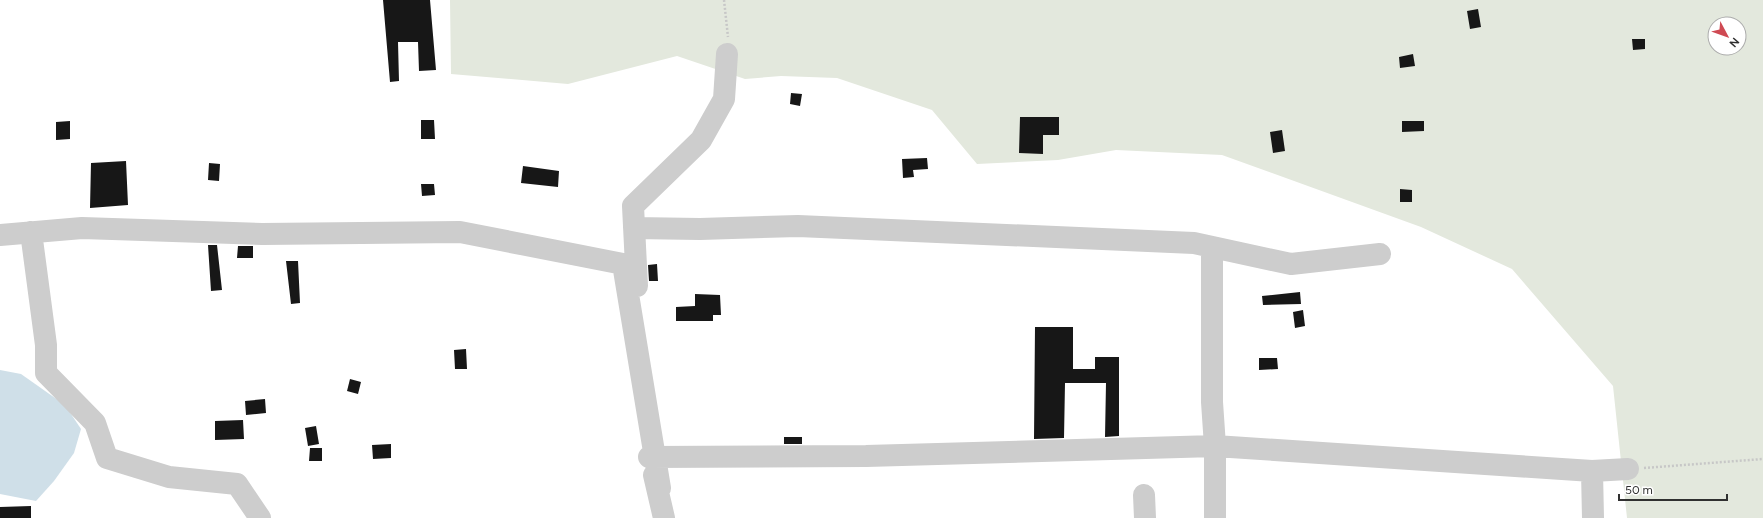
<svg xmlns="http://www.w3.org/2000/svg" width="1763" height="518" font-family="Figtree,sans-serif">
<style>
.green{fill:#e3e8dd;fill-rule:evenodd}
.water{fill:#cfdfe8}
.building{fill:#171717}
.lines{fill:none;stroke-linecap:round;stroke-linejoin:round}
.path{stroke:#c7c7c7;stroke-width:2.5;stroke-dasharray:2 2;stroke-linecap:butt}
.minor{stroke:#cdcdcd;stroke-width:22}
</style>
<rect width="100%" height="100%" fill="#fff"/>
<path class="green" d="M450 0H1763V518H1627L1613 386 1512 269 1421 227 1222 155 1116 150 1058 160 977 164 932 110 837 78 781 76 745 79 677 56 568 84 451 74ZM1715 24H1739V48H1715Z"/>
<path class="water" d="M0 370 21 374 65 405 81 429 74 453 54 481 36 501 0 494Z"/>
<path class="building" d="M383 0H430L436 70 419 71 418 42H398L399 81 390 82Z
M1478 9 1481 27 1470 29 1467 11Z
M1632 39H1645V49L1633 50Z
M1413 54 1415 66 1400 68 1399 57Z
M791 93 802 94 800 106 790 104Z
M1020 117H1059V135H1043V154L1019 153Z
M421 120H434L435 139H421Z
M70 121V139L56 140V122Z
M1402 121H1424V131L1402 132Z
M1282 130 1285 151 1273 153 1270 132Z
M927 158 928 169 913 170 914 177 903 178 902 159Z
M126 161 128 205 90 208 91 163Z
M209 163 220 164 219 181 208 180Z
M523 166 559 171 558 187 521 183Z
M421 184H434L435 195 422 196Z
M1400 189 1412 190V202H1400Z
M208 245H217L222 290 211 291Z
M238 246H253V258H237Z
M286 261H298L300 303 291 304Z
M657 264 658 281H649L648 265Z
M1300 292 1301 304 1263 305 1262 296Z
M695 294 720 295 721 315H713V321H676V307L695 306Z
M1303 310 1305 326 1295 328 1293 312Z
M1035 327H1073V369H1095V357H1119V436L1105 437 1106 383H1065L1064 438 1034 439Z
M466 349 467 369H455L454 350Z
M1259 358H1277L1278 369 1259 370Z
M350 379 361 382 358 394 347 391Z
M265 399 266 413 246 415 245 401Z
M243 420 244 439 215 440V421Z
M316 426 319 444 308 446 305 428Z
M784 437H802V444H784Z
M391 444V458L373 459 372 445Z
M310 448H322V461H309Z
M31 506V518H0V507Z"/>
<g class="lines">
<path class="path" d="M724 0 728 37
M1644 468 1763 459"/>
<path class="minor" d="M634 228 700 229 798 226 1194 243 1291 264 1380 254
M31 232 46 345V373L95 423 107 458 169 477 237 484 260 518
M0 235 82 228 262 234 460 232 623 264 660 488
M1212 247V402L1215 446V518
M637 286 633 206 701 140 724 99 727 54
M649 457 866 456 1215 446 1592 471 1593 518
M1592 471 1628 469
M654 475 664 518
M1144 495 1145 518"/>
</g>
<g transform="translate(1727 36) rotate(131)"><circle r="19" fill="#ffffff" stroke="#acacac"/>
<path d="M0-3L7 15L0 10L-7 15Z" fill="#cf4a53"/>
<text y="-6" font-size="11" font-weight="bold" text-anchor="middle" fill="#303030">N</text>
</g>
<path d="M1619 494v6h108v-6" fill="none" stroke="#303030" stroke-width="2"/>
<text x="1625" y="494" font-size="12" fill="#303030" stroke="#ffffff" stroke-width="3" paint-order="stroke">50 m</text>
</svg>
